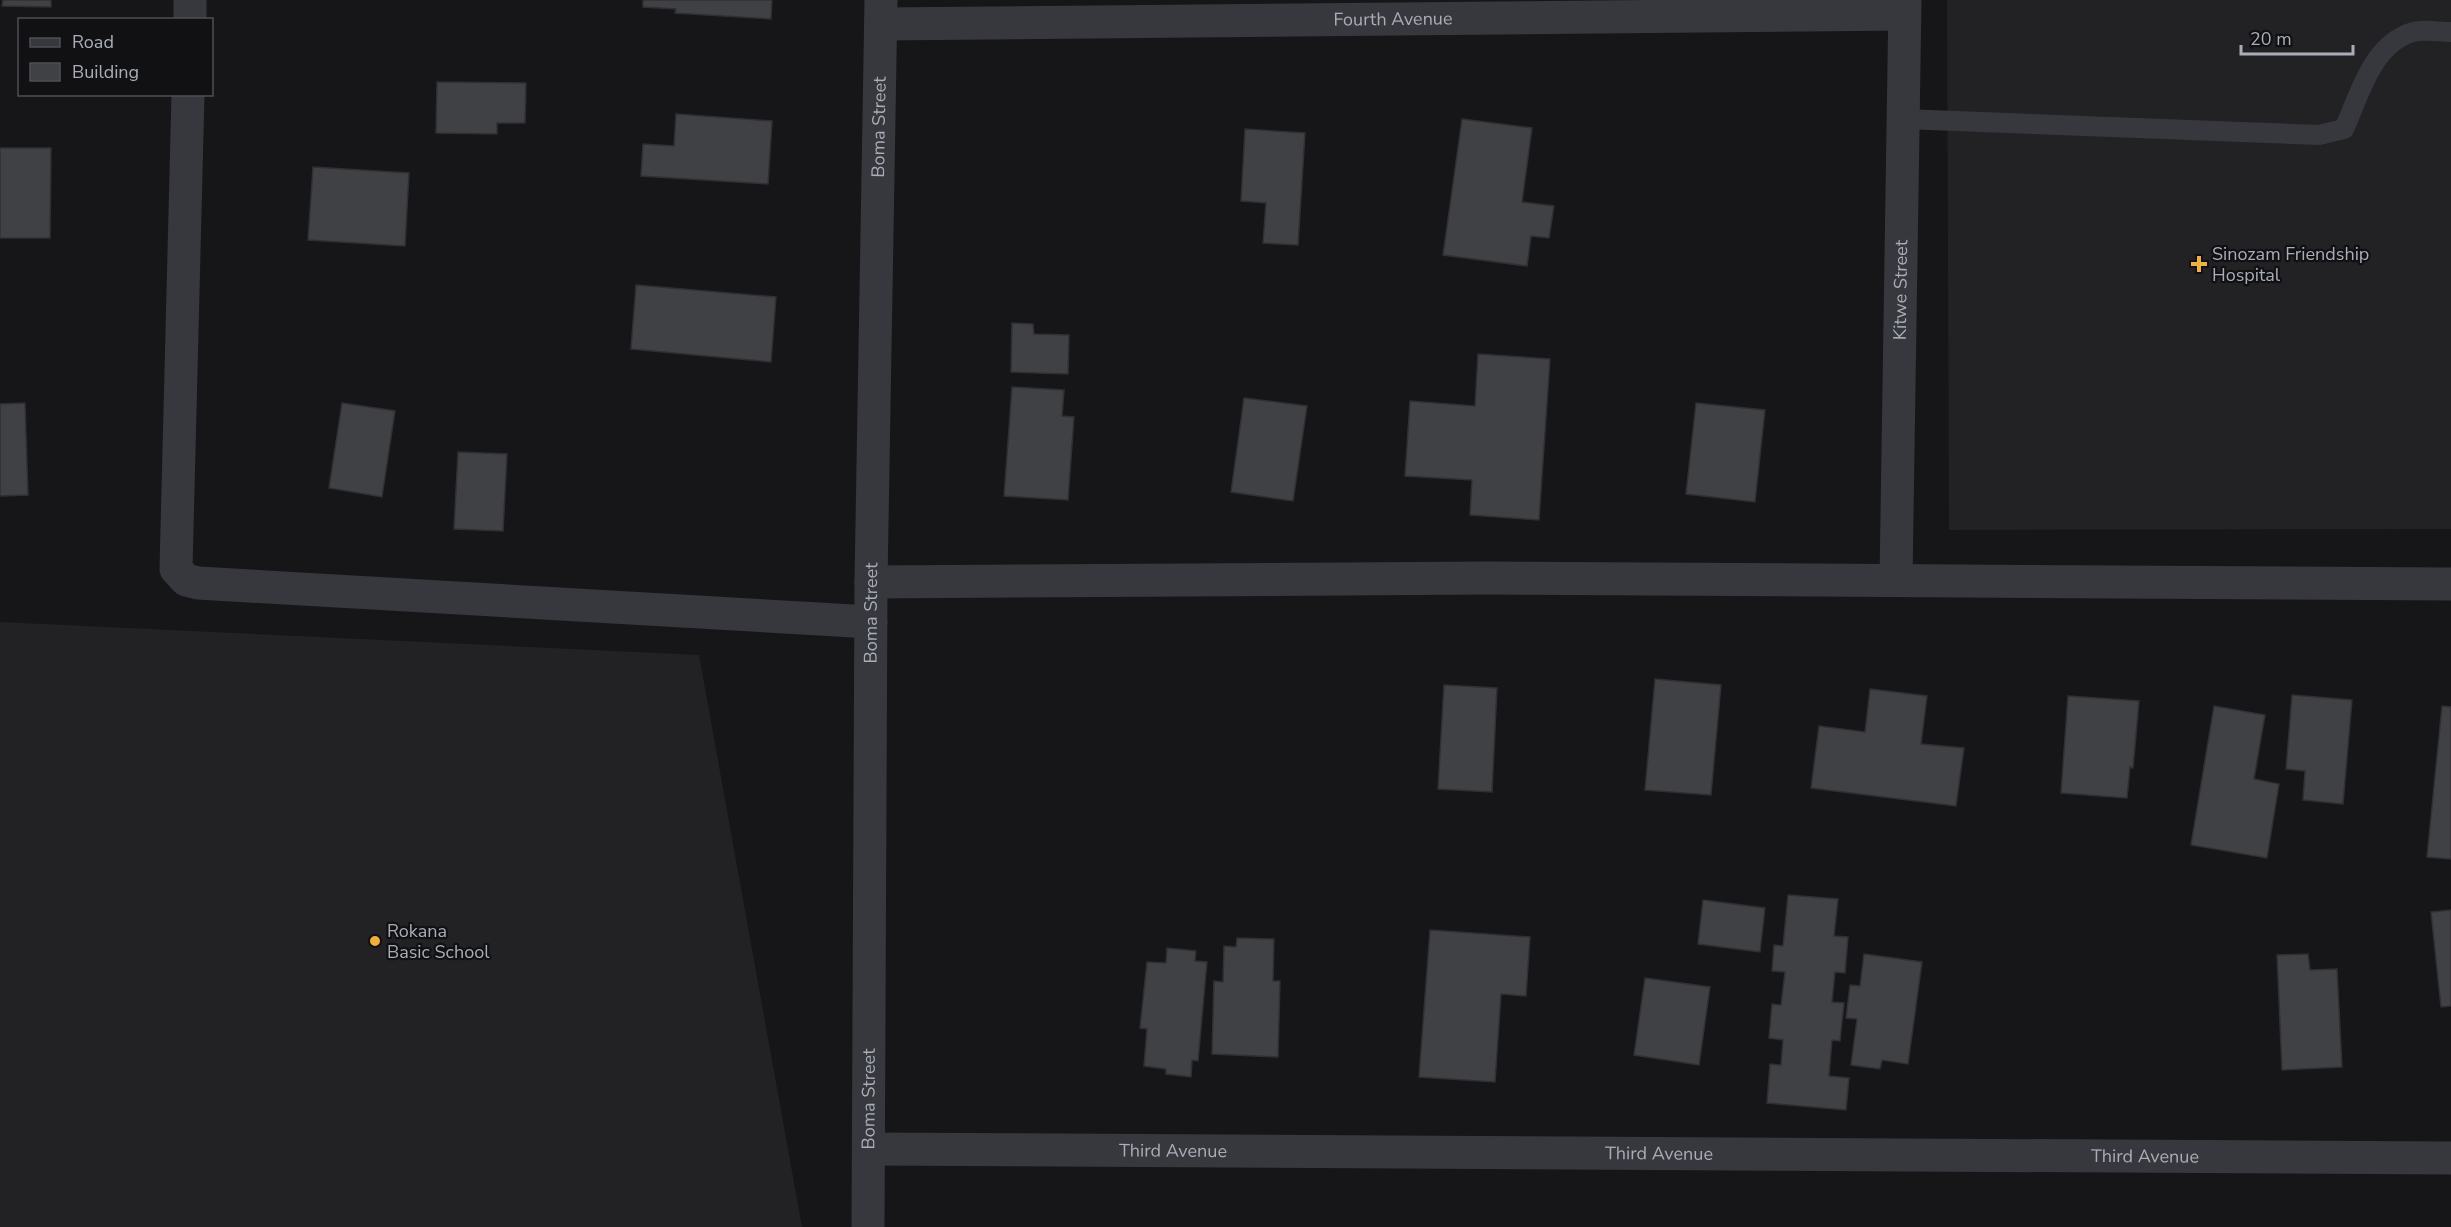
<svg xmlns="http://www.w3.org/2000/svg" width="2451" height="1227" font-family="'Nunito Sans',sans-serif">
<style>
.built{fill:#222225}
.building{fill:#404145;stroke:#303034;stroke-width:1.5}
.lines{fill:none;stroke-linecap:round;stroke-linejoin:round}
.service{stroke:#37383d;stroke-width:20}
.minor{stroke:#37383d;stroke-width:33}
.tertiary{stroke:#37383d;stroke-width:33}
.poi-dot{fill:#f2b134;stroke:#111113;stroke-width:2}
.labels{text-anchor:middle;stroke-width:4.5;stroke-linejoin:round;paint-order:stroke}
.street-label{font-size:18px;fill:#a8adb8;stroke:#111113}
.poi-label{font-size:18px;fill:#a8adb8;stroke:#111113;text-anchor:start}
</style>
<rect width="100%" height="100%" fill="#161618"/>
<path class="built" d="M1947 0H2451V529L1949 530Z
M0 622 699 655 802 1227H0Z"/>
<path class="building" d="M3 0H51V7L2 6Z
M643 0H772L771 19 675 13 676 9 643 7Z
M437 82 526 83 525 123H497V134L436 133Z
M676 114 772 121 768 184 641 176 643 144 674 146Z
M1462 119 1532 128 1522 202 1554 206 1549 238 1531 236 1527 266 1443 255Z
M1245 129 1305 133 1298 245 1263 243 1266 203 1241 201Z
M0 148H51L50 238H0Z
M313 167 409 173 405 246 308 240Z
M636 285 776 297 771 362 631 349Z
M1012 323 1033 324 1034 334 1069 335 1068 374 1011 372Z
M1478 354 1550 359 1539 520 1470 515 1472 480 1405 476 1410 401 1475 406Z
M1012 387 1064 390 1062 416 1074 417 1068 500 1004 496Z
M1244 398 1307 406 1293 501 1231 492Z
M25 403 28 495 0 496V404Z
M342 403 395 411 382 497 329 488Z
M1696 403 1765 410 1755 502 1686 494Z
M458 452 507 454 503 531 454 529Z
M1655 679 1721 685 1711 795 1645 790Z
M1444 685 1497 688 1492 792 1438 789Z
M1870 689 1927 696 1921 744 1964 748 1956 806 1811 788 1819 726 1865 732Z
M2292 695 2352 700 2343 804 2303 800 2305 771 2286 769Z
M2068 696 2139 701 2133 768 2130 767 2127 798 2061 793Z
M2214 706 2265 715 2254 779 2279 784 2267 858 2191 845Z
M2442 706 2451 707V859L2427 857Z
M1788 895 1838 899 1834 936 1848 937 1845 973 1835 972 1832 1002 1844 1003 1840 1041 1832 1040 1829 1076 1849 1078 1846 1110 1767 1103 1770 1064 1781 1065 1783 1040 1769 1038 1772 1004 1781 1005 1785 972 1772 971 1774 945 1783 946Z
M1703 900 1765 908 1760 952 1698 944Z
M2451 910V1006L2441 1007 2431 912Z
M1430 930 1530 937 1526 996 1501 994 1495 1082 1419 1077Z
M1237 938 1274 939 1273 981H1280L1278 1057 1212 1054 1214 981 1223 982 1224 946 1236 947Z
M1167 948 1196 951 1195 961 1207 962 1198 1061 1192 1060 1191 1077 1166 1074V1069L1144 1066 1147 1029 1140 1028 1147 962 1166 963Z
M1864 954 1922 962 1908 1064 1882 1060 1880 1069 1851 1065 1857 1019 1846 1018 1850 985 1860 986Z
M2308 954 2310 970 2337 969 2342 1067 2282 1070 2277 955Z
M1645 978 1710 987 1699 1065 1634 1055Z"/>
<g class="lines">
<path class="service" d="M1903 119 2319 135 2344 129C2360 94 2372 44 2413 32 2424 29 2439 32 2451 32"/>
<g class="minor">
<path d="M190 20V0"/>
<path id="s1" d="M881 24 1904 14"/>
<path d="M188 94 176 569 186 580 198 583 871 622"/>
<path id="s2" d="M1896 580 1905 0"/>
<path d="M871 582 1488 578 2451 584"/>
<path id="s3" d="M869 1149 2451 1158"/>
</g>
<path class="tertiary" id="s4" d="M868 1227 871 582 881 0"/>
</g>
<g class="poi-dot">
<path d="M2196 255h6v6h6v6h-6v6h-6v-6h-6v-6h6z"/>
<circle cx="375" cy="941" r="6"/>
</g>
<g class="labels">
<g class="street-label">
<text dy="6" stroke="none"><textPath href="#s1" startOffset="512">Fourth Avenue</textPath></text>
<text dy="6" stroke="none"><textPath href="#s4" startOffset="1100">Boma Street</textPath></text>
<text dy="6" stroke="none"><textPath href="#s2" startOffset="290">Kitwe Street</textPath></text>
<text dy="6" stroke="none"><textPath href="#s4" startOffset="614">Boma Street</textPath></text>
<text dy="6" stroke="none"><textPath href="#s4" startOffset="128">Boma Street</textPath></text>
<text dy="6" stroke="none"><textPath href="#s3" startOffset="304">Third Avenue</textPath></text>
<text dy="6" stroke="none"><textPath href="#s3" startOffset="790">Third Avenue</textPath></text>
<text dy="6" stroke="none"><textPath href="#s3" startOffset="1276">Third Avenue</textPath></text>
</g>
<g class="poi-label">
<text x="2212" y="260">Sinozam Friendship<tspan x="2212" dy="21">Hospital</tspan></text>
<text x="387" y="937">Rokana<tspan x="387" dy="21">Basic School</tspan></text>
</g>
</g>
<rect x="18" y="18" width="195" height="78" fill="#111113" stroke="#4d4f55" stroke-width="1.5"/>
<rect x="30" y="38" width="30" height="9" fill="#37383d" stroke="#4d4f55" stroke-width="1.5"/>
<text x="72" y="48" font-size="18" fill="#a8adb8">Road</text>
<rect x="30" y="63" width="30" height="18" fill="#404145" stroke="#4d4f55" stroke-width="1.5"/>
<text x="72" y="78" font-size="18" fill="#a8adb8">Building</text>
<path d="M2241 45v9h112v-9" fill="none" stroke="#a8adb8" stroke-width="3"/>
<text x="2250" y="45" font-size="18" fill="#a8adb8" stroke="#111113" stroke-width="4.5" paint-order="stroke">20 m</text>
</svg>
